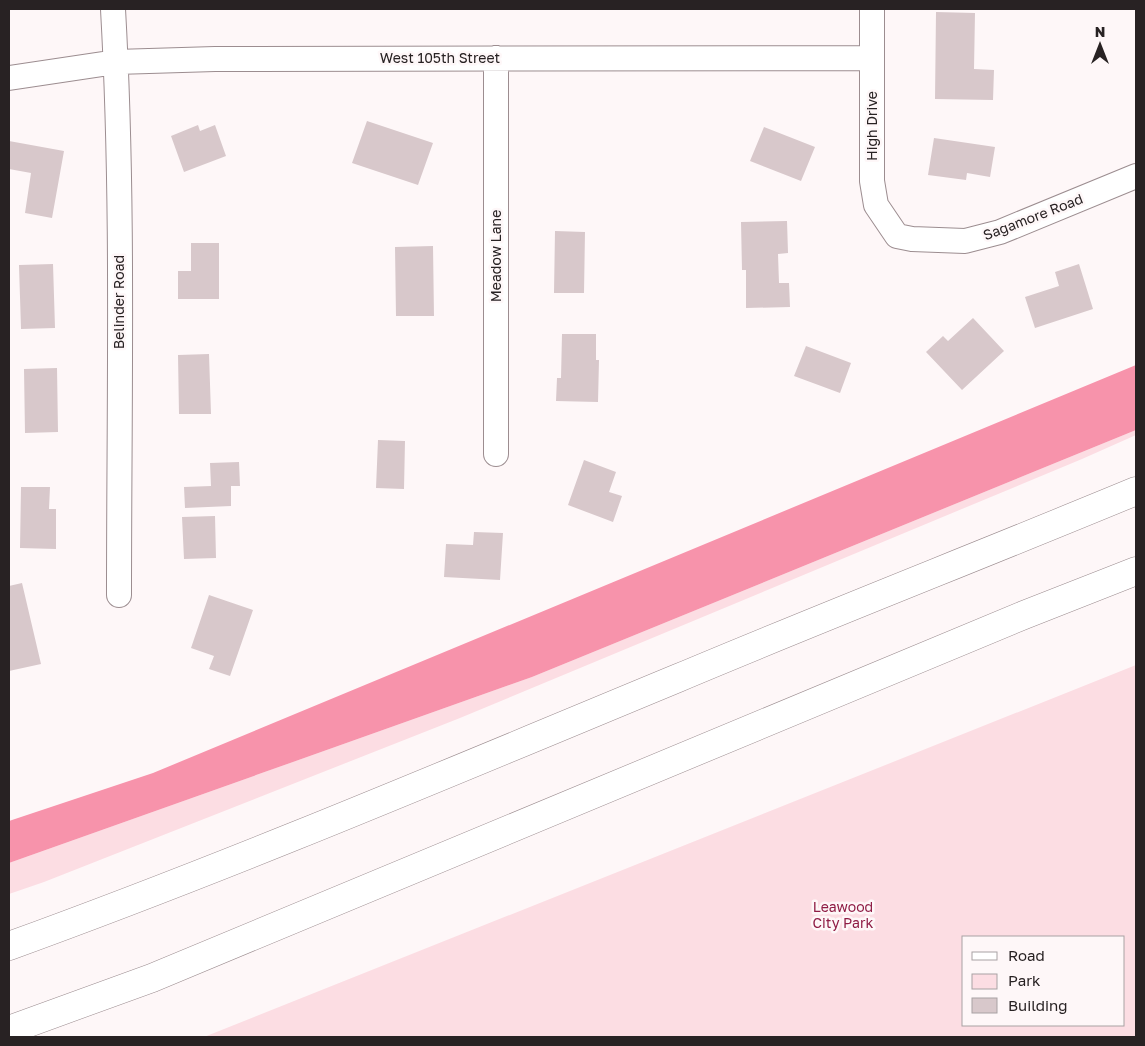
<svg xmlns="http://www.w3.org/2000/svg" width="1145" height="1046" font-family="'Golos Text',sans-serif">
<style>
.green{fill:#fcdde3;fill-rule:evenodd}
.forest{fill:#f793ab}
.building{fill:#d8c8cb}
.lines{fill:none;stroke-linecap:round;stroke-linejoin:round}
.minor-casing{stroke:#9c8d90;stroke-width:26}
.highway-casing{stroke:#9c8d90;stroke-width:29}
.minor{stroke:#fff;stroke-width:24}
.highway{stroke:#fff;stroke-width:28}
.labels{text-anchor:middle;stroke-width:5;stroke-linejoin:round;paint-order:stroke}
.street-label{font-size:14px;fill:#282223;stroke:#fef7f8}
.park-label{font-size:14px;fill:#8f1c45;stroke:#fef7f8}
</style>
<rect width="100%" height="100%" fill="#fef7f8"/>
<path class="green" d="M1136 430V435L1082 459 460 718 44 882 9 894V863L532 677Z
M1136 665V1037H204ZM964 937H1124V1025H964Z"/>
<path class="forest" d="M1136 365V430L532 677 9 863V821L153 773Z"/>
<path class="building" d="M936 12 975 13 974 69 994 70 993 100 935 99Z
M367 121 433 143 418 185 352 163Z
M198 125 200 131 215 125 226 156 184 172 171 136Z
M764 127 815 147 801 181 750 161Z
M934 138 995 147 990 177 967 173 966 180 928 175Z
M9 141 64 151 52 218 25 213 31 173 9 169Z
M787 221 788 253 778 254 779 283H789L790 307 746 308V270H742L741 222Z
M555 231 585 232 584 293H554Z
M191 243H219V299H178V271H191Z
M433 246 434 316H396L395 247Z
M53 264 55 328 21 329 19 265Z
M1079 264 1093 309 1035 328 1025 297 1059 286 1055 272Z
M973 318 1004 351 962 390 926 352 943 336 948 341Z
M562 334H596V360H599L598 402 556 401 557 378H561Z
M806 346 851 363 840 393 794 376Z
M209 354 211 414H179L178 355Z
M57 368 58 432 25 433 24 369Z
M378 440 405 441 404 489 376 488Z
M584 460 616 472 609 492 622 496 613 522 568 505Z
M239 462 240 486H231V506L185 508 184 487 211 486 210 463Z
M21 487H50L49 509H56V549L20 548Z
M215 516 216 558 184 559 182 517Z
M474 532 503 533 500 580 444 577 446 544 473 545Z
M22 583 41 664 9 671V586Z
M209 595 253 610 230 676 209 669 214 656 191 648Z"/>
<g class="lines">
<defs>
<path id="minor" d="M113 9C124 204 119 399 119 595
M872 9V181L876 205 897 236 912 239 965 241 1000 232 1136 176
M9 78 116 62 215 59 872 58
M496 454V58"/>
<path id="highway" d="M9 946C235 864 456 770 678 678 830 614 984 554 1136 491
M9 1030 152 978 1024 615 1136 571"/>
</defs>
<use href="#minor" class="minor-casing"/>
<use href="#highway" class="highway-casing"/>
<use href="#minor" class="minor"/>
<use href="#highway" class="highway"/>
</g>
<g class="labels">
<g class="street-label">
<text x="440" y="63">West 105th Street</text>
<text transform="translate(872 126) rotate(-90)" y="5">High Drive</text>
<text transform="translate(1033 217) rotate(-21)" y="5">Sagamore Road</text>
<text transform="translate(496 256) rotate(-90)" y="5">Meadow Lane</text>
<text transform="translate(119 302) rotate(-90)" y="5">Belinder Road</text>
</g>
<g class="park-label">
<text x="843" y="912">Leawood<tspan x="843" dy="16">City Park</tspan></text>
</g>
</g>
<rect width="1145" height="1046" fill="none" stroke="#282223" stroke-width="20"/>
<rect x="962" y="936" width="162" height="90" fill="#fef7f8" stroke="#a8a2a3"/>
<rect x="972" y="952" width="25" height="8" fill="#ffffff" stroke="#a8a2a3"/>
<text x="1008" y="961" font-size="15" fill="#282223">Road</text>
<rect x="972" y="974" width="25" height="15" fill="#fcdde3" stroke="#a8a2a3"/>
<text x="1008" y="986" font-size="15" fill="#282223">Park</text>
<rect x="972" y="998" width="25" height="15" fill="#d8c8cb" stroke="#a8a2a3"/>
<text x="1008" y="1011" font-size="15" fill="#282223">Building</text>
<g transform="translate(1100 45)" stroke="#fef7f8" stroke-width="4" paint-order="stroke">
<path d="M0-4L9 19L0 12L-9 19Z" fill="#282223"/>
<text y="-8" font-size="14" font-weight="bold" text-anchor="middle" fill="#282223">N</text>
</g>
</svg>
